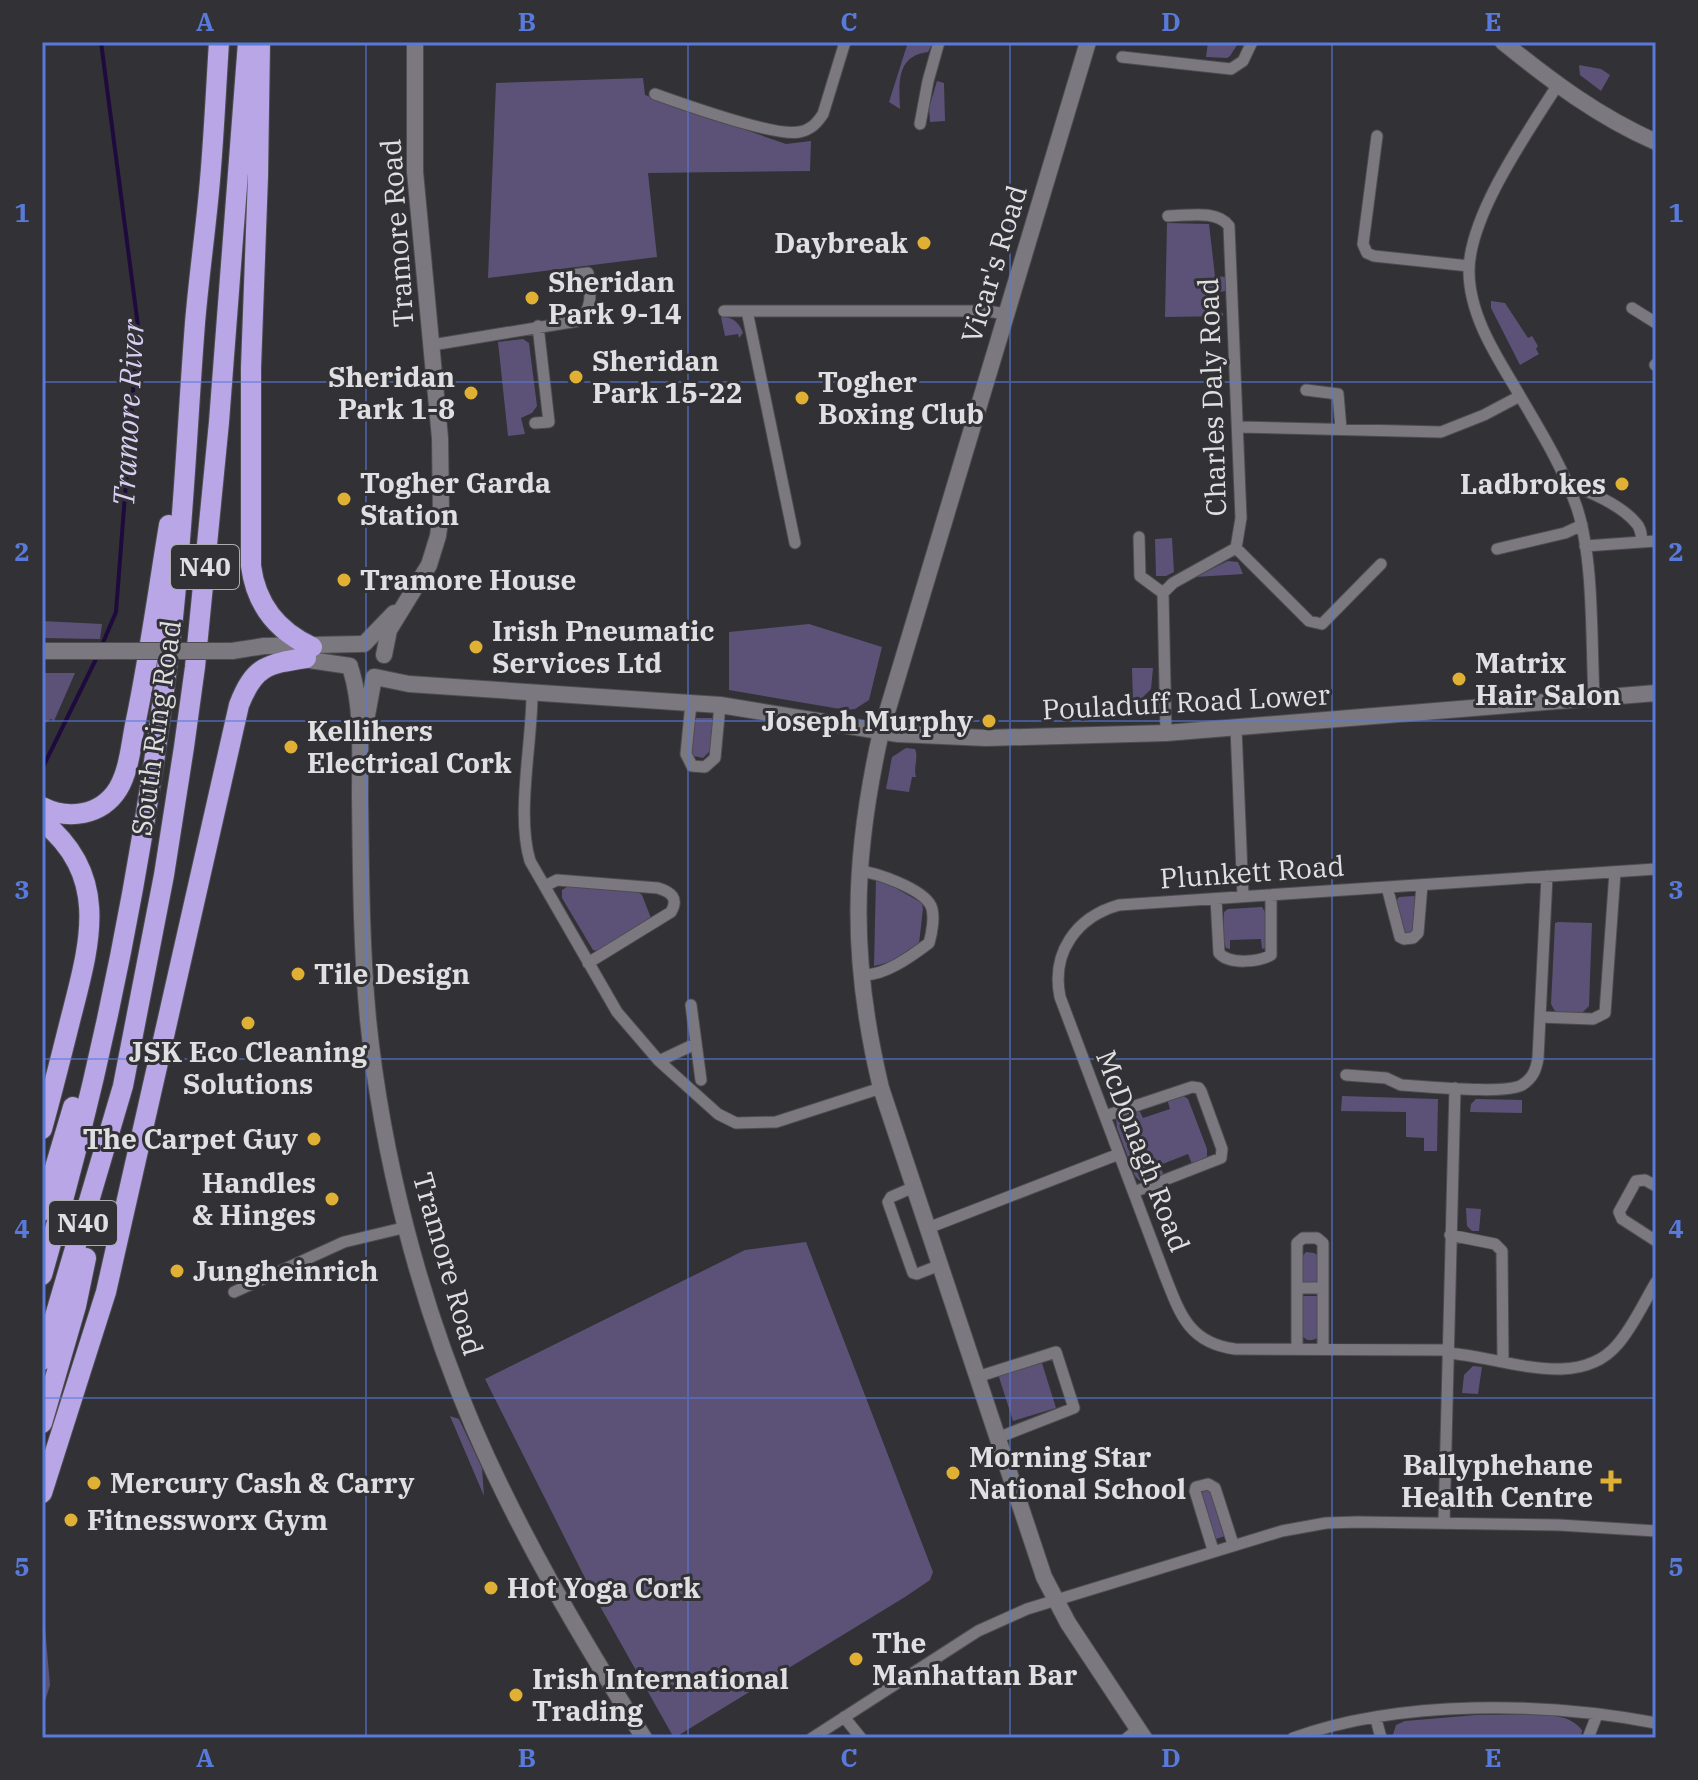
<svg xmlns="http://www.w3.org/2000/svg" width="1698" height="1780" font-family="'IBM Plex Serif',serif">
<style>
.green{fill:#5c5277}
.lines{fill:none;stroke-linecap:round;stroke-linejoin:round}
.stream{stroke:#1f0a3e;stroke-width:4}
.street-casing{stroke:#4d4d50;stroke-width:13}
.secondary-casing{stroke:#4d4d50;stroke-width:18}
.highway-casing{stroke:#4d4d50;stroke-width:22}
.street{stroke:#7b797f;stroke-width:11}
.secondary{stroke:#7b797f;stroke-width:16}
.highway{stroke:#b8a6e7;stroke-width:20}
.secondary-bridge-casing{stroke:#4d4d50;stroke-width:18;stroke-linecap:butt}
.secondary-bridge{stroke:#7b797f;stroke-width:16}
.grid{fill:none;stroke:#587adb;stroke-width:2;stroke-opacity:0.55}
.poi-dot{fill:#dfb034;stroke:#323135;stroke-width:3}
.labels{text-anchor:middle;stroke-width:6;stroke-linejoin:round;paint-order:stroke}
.shield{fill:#323135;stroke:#acacaf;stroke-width:2}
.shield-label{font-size:26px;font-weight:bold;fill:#e0e0e3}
.street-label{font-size:28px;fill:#e0e0e3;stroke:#323135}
.poi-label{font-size:28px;font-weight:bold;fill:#e0e0e3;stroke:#323135;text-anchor:start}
.water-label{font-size:30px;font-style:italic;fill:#d8cff2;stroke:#323135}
.neatline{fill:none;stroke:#587adb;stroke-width:3}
.grid-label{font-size:26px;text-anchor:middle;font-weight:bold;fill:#587adb}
</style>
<rect width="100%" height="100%" fill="#323135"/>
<path class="green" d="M908 42H933L928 52C896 56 899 83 900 109L889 102Z
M1208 42H1239L1230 56 1227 58 1206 57Z
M1579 65 1601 69 1610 75 1601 91 1580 75Z
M643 78 645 95 786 144 811 141 810 171 648 173 657 257 488 278 496 83Z
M937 81 944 83 945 121 930 122 929 108Z
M1167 223 1209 224 1215 276 1225 277V291L1215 293 1216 312 1223 313V316L1165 317Z
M1491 301 1505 303 1528 338 1532 336 1538 346 1536 349 1539 354 1520 365 1491 308Z
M721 317C732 316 740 323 743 333L739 338 738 334 725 336Z
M523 339 529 343 537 406 532 413 521 418 525 434 508 436 498 342Z
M1172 538 1174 572 1166 576H1156L1155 539Z
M1228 561 1238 562 1243 574 1195 577Z
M42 621 102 624 100 639 42 638Z
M809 624 882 647 869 700 855 709 846 710 729 690V632Z
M1132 668H1153L1151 689 1141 699 1133 701Z
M42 673H75L54 721 51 719 42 725Z
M695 718H712L714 723 711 750 703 758 694 756 691 750Z
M906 748 915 749C919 758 913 767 916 777H912L909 792 886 789 892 757Z
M876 877 922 903 923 909 919 943 890 962 874 966Z
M570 885 637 891 642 895 651 918 598 951 593 950 562 898V890Z
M1414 896 1416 897 1414 932 1405 933 1394 904 1399 897Z
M1262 907 1265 912V948L1262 949 1261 939 1230 940V949L1226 948 1223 940 1224 912 1228 909Z
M1558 922 1592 923 1589 1006 1581 1014 1556 1013 1551 1004 1555 923Z
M1182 1095 1188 1099 1207 1149V1157L1192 1164 1188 1154 1160 1165 1164 1176 1147 1182 1140 1181 1135 1176 1117 1128 1116 1119 1139 1110 1143 1118 1170 1109 1167 1099Z
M1342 1096 1438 1099 1437 1151H1424V1138L1406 1137V1112L1341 1111Z
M1476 1099 1522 1100V1113L1470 1112 1471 1104Z
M1466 1208 1481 1209 1479 1231H1472L1467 1226Z
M806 1242 933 1572 930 1580 905 1597 674 1738 592 1592 485 1379 745 1250Z
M1306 1252 1314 1253 1320 1257 1321 1283H1301L1302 1257Z
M1301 1296H1320V1336C1314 1341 1308 1342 1302 1336Z
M1041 1360 1056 1408 1013 1421 998 1374Z
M1473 1366 1482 1367 1478 1394 1462 1393 1464 1375Z
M450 1416 459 1419 482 1468 484 1496Z
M1207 1490 1212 1494 1225 1536 1216 1539 1212 1537 1201 1493Z
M42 1593 50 1685 42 1711Z
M1538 1714C1555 1716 1571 1716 1582 1730L1581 1738H1392L1396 1725 1405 1721 1476 1715Z"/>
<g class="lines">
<path class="stream" d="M101 42 138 326 116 612 102 645
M42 769 97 657"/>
<defs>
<path id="street" d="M1122 57 1231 69 1243 61 1252 42
M1557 86C1527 133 1469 216 1469 271 1469 312 1493 351 1513 384 1536 424 1562 464 1577 508 1594 560 1591 640 1594 696
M655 94C683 104 775 137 799 132 811 130 817 123 823 114L845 42
M920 124 928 81 939 42
M1377 136 1363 244 1367 253 1374 256 1469 266
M1632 308 1656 323
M724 311H987L1006 314
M747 311 795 543
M432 345 578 321C594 308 590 292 588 273L571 275
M1655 365 1656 364
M1306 390 1338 394 1341 429
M535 423 549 422 538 326
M1239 427 1441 432 1484 415 1520 396
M1568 486C1588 489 1623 507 1636 523 1641 528 1641 534 1642 541
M1139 537 1140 576 1163 593
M1585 546 1656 541
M1236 548 1309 621 1322 624 1381 564
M1497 549 1565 533 1582 525
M532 694C532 744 516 814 530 861L617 1012 659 1061 718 1114 736 1123 776 1122 881 1088
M691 703 686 754 692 766 705 767 715 758 720 705
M1236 728 1243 897
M1166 733 1163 593 1173 583 1236 548 1241 518 1229 226C1217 209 1186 216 1168 216
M858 871C876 872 923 889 931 906 935 915 932 933 929 943 913 955 881 979 860 974
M545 886 557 880 658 888C671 892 679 898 671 912L588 963
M1387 887 1400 937 1404 939 1413 938 1418 933 1422 885
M1216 899 1219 953C1229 965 1259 962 1271 955V895
M691 1005 701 1080
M1540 1017 1593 1019 1605 1013 1615 872
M659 1061 695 1044
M1346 1075 1386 1078 1401 1085C1425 1086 1504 1095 1522 1085 1533 1078 1536 1070 1538 1058L1547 876
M1105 1116 1192 1087 1199 1088 1201 1091 1222 1149 1221 1158 1134 1192
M1656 1186 1645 1180 1636 1181 1619 1212 1622 1219 1656 1241
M914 1187 891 1197 888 1202 913 1273 917 1274 940 1265
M928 1228 1119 1154
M1450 1235 1495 1244 1502 1251 1503 1361
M1297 1288H1323
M234 1292 344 1242 407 1227
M1297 1349V1243L1303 1238H1317L1323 1243V1349
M1447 1350 1235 1349C1189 1343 1180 1314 1165 1276L1060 997C1051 953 1076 917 1119 905L1656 869
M1447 1353C1500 1356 1577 1392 1617 1345 1633 1327 1644 1302 1656 1282
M977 1377 1056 1352 1074 1408 997 1438
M1444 1523 1455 1088
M1213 1550 1195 1491 1196 1487 1208 1484 1215 1488 1233 1544
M844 1717 861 1738
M1376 1719 1381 1738
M812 1738 978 1631 1027 1609 1282 1531 1326 1523 1357 1522 1559 1525 1656 1531
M1127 1738 1138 1729
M1293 1738C1401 1699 1545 1702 1656 1723
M1588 1738 1597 1715"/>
<path id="secondary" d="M1088 42 881 732C852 861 850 959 881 1088L1044 1577 1068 1623 1144 1738
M1503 42C1551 81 1599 117 1656 142
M364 644 394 613
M42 651H104
M232 651 264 646 360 644
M384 655 389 630 429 565 438 536 441 513 440 438 415 172V42
M296 658 350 666
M351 670C363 709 360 755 360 796 361 870 361 944 368 1019 382 1155 419 1300 473 1426 520 1535 581 1638 644 1738
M375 677 409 684 720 705 898 734 986 738 1166 733 1656 693
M365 726 374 677"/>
<path id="highway" d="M260 42 258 176 251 368V566C256 604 277 631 312 647
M42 807C68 820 101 816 118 789 129 771 131 745 135 725 149 659 158 591 169 525
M42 821C112 877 89 946 70 1021 61 1057 52 1093 42 1129
M42 1211 73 1107
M42 1275C103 1067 145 852 171 636 183 532 187 428 195 323 199 275 206 228 210 180 214 134 216 88 219 42
M42 1360 123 1086 164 875 184 747 195 667 219 422 248 42
M42 1423 76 1306 86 1258
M42 1493 106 1292 239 705C254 666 267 664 306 658"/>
</defs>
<use href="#street" class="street-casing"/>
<use href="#secondary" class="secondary-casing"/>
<use href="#highway" class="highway-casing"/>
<use href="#street" class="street"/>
<use href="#secondary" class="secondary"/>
<use href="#highway" class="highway"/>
<defs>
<path id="secondary-bridge" d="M104 651H232"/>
</defs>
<use href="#secondary-bridge" class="secondary-bridge-casing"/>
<use href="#secondary-bridge" class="secondary-bridge"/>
</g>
<path class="grid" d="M366 42V1738M688 42V1738M1010 42V1738M1332 42V1738M42 382H1656M42 721H1656M42 1059H1656M42 1398H1656"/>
<g class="poi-dot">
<circle cx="924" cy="243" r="8"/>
<circle cx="532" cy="298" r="8"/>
<circle cx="576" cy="377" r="8"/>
<circle cx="471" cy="393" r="8"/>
<circle cx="802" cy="398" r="8"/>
<circle cx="1622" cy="484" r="8"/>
<circle cx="344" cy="499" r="8"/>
<circle cx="344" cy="580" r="8"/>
<circle cx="476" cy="647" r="8"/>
<circle cx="1459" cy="679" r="8"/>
<circle cx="989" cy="721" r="8"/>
<circle cx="291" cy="747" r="8"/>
<circle cx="298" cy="974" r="8"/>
<circle cx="248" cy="1023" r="8"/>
<circle cx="314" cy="1139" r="8"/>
<circle cx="332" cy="1199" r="8"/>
<circle cx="177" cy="1271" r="8"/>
<circle cx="953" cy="1473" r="8"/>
<path d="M1607 1469h8v8h8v8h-8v8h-8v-8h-8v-8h8z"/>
<circle cx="94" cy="1483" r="8"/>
<circle cx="71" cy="1520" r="8"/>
<circle cx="491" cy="1588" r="8"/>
<circle cx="856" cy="1659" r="8"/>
<circle cx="516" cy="1695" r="8"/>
</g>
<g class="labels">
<g class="shield">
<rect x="171" y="545" width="68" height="44" rx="6"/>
<rect x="49" y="1201" width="68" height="44" rx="6"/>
</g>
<g class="shield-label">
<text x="205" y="576">N40</text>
<text x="83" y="1232">N40</text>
</g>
<g class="street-label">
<text transform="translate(397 233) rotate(-94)" y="10">Tramore Road</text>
<text transform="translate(994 264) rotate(-73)" y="10">Vicar's Road</text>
<text transform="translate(1212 397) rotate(-92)" y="10">Charles Daly Road</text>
<text transform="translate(1186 702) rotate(-3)" y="10">Pouladuff Road Lower</text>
<text transform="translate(156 728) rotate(-82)" y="10">South Ring Road</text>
<text transform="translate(1252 872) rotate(-4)" y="10">Plunkett Road</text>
<text transform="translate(1143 1151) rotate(69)" y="10">McDonagh Road</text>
<text transform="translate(448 1264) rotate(74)" y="10">Tramore Road</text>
</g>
<g class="poi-label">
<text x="908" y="253" text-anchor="end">Daybreak</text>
<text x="548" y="292">Sheridan<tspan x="548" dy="32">Park 9-14</tspan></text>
<text x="592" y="371">Sheridan<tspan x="592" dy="32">Park 15-22</tspan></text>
<text x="455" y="387" text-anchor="end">Sheridan<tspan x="455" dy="32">Park 1-8</tspan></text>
<text x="818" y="392">Togher<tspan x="818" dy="32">Boxing Club</tspan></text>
<text x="360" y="493">Togher Garda<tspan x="360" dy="32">Station</tspan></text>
<text x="1606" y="494" text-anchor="end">Ladbrokes</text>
<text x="360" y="590">Tramore House</text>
<text x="492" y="641">Irish Pneumatic<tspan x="492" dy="32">Services Ltd</tspan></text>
<text x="1475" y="673">Matrix<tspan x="1475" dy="32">Hair Salon</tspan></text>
<text x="973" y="731" text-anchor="end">Joseph Murphy</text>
<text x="307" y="741">Kellihers<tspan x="307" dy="32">Electrical Cork</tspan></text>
<text x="314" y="984">Tile Design</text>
<text x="248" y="1062" text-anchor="middle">JSK Eco Cleaning<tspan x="248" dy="32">Solutions</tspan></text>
<text x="298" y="1149" text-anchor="end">The Carpet Guy</text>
<text x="316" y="1193" text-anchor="end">Handles<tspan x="316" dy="32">&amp; Hinges</tspan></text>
<text x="193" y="1281">Jungheinrich</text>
<text x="969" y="1467">Morning Star<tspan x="969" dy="32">National School</tspan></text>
<text x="1593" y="1475" text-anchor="end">Ballyphehane<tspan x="1593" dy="32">Health Centre</tspan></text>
<text x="110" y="1493">Mercury Cash &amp; Carry</text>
<text x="87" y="1530">Fitnessworx Gym</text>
<text x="507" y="1598">Hot Yoga Cork</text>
<text x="872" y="1653">The<tspan x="872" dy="32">Manhattan Bar</tspan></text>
<text x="532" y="1689">Irish International<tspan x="532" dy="32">Trading</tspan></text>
</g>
<g class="water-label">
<text transform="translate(129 413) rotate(-87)" y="10">Tramore River</text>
</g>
</g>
<rect width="1698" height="1780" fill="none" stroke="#323135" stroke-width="88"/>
<rect x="44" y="44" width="1610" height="1692" class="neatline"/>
<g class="grid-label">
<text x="205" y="31">A</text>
<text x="527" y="31">B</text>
<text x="849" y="31">C</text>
<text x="1171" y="31">D</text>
<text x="1493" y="31">E</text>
<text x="22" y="222">1</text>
<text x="1676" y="222">1</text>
<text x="22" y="561">2</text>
<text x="1676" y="561">2</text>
<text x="22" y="899">3</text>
<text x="1676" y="899">3</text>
<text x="22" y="1238">4</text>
<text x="1676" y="1238">4</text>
<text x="22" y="1576">5</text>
<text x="1676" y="1576">5</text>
<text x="205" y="1767">A</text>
<text x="527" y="1767">B</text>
<text x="849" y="1767">C</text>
<text x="1171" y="1767">D</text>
<text x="1493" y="1767">E</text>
</g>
</svg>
